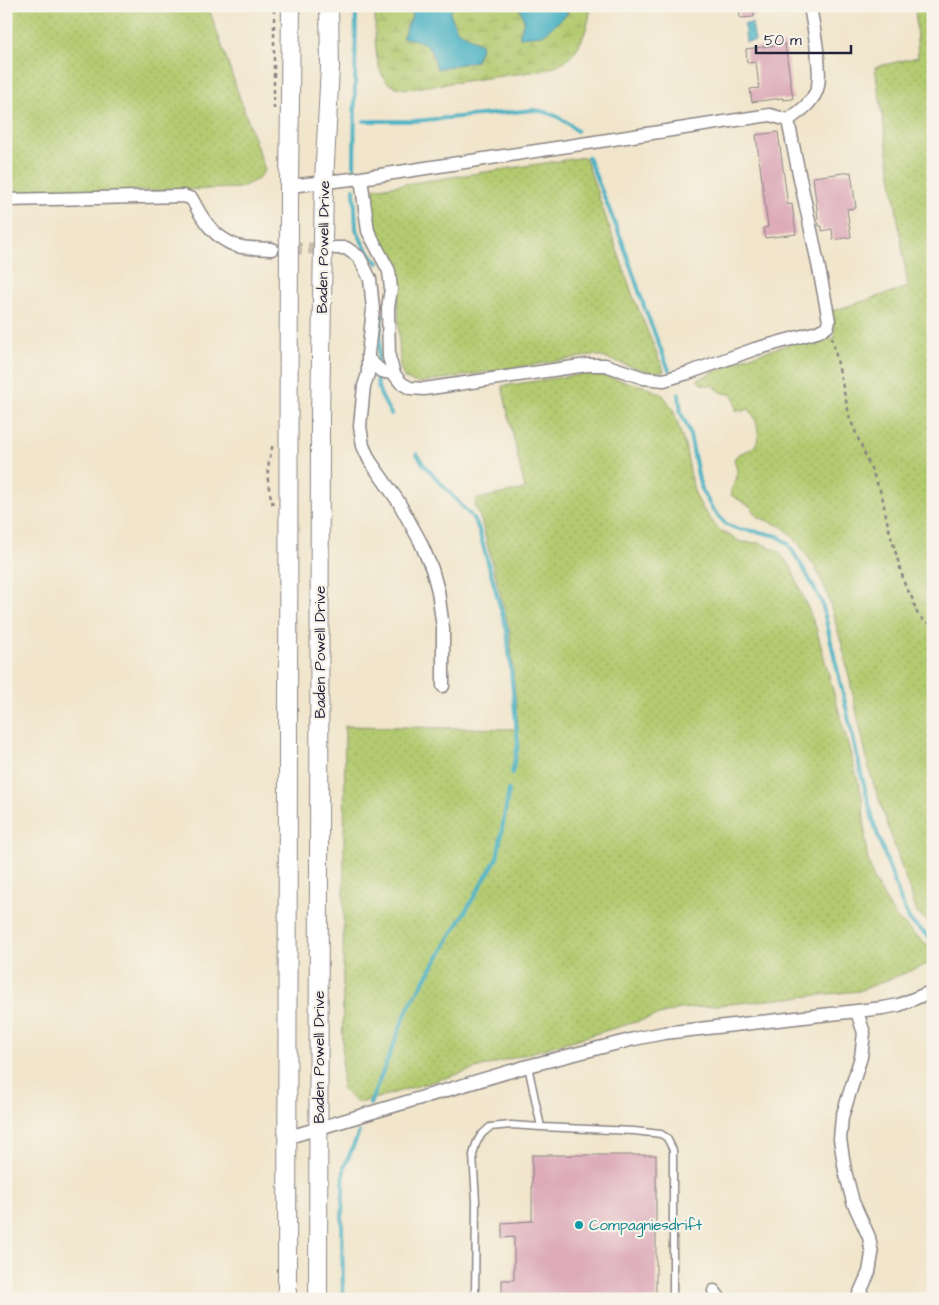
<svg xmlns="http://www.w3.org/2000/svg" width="939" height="1305" font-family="'Architects Daughter',sans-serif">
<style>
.grass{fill:url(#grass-dots);stroke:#6a7655}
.wetland{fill:url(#wetland-marsh);stroke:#6a7655}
.water{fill:#44b0c2;stroke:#33697e}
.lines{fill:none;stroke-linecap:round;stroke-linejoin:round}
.stream{stroke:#44b0c2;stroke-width:4}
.building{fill:#ddabba}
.street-tunnel{stroke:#c8beae;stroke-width:12;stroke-dasharray:12 6;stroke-linecap:butt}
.lane-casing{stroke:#8a8483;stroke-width:9}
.street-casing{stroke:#8a8483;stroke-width:15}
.secondary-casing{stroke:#8a8483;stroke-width:20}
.path{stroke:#8a8483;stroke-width:2.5;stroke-dasharray:4 4;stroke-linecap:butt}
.lane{stroke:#fff;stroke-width:6}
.street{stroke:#fff;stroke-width:12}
.secondary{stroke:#fff;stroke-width:18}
.culture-dot{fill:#0f9aa8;stroke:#f7f3e8;stroke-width:2}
.labels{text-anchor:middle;stroke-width:4.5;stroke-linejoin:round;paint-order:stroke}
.street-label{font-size:15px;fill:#22223b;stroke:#f7f3e8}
.culture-label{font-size:15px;fill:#0d838f;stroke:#f7f3e8;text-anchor:start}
</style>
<defs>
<pattern id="grass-dots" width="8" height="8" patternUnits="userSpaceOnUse" patternTransform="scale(1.25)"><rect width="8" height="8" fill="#b3ca6f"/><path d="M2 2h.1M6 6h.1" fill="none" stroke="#9aad61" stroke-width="1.8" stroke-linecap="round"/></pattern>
<pattern id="wetland-marsh" width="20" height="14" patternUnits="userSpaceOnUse" patternTransform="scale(1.25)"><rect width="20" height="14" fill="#b3ca6f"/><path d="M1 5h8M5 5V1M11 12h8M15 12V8" fill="none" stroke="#9aad61"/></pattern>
</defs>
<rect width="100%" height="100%" fill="#f7f3e8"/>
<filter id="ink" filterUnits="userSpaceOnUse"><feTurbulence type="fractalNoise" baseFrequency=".02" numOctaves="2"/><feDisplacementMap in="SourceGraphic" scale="10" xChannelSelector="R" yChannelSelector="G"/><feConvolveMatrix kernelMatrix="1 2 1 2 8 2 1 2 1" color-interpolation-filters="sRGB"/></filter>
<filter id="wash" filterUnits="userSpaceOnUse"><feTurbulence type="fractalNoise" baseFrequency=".0096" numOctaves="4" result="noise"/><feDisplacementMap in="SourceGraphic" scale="20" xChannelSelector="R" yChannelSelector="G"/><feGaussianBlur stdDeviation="1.12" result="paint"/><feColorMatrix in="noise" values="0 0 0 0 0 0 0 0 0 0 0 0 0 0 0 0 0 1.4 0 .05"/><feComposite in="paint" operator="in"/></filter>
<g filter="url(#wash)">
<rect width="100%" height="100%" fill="#f1e5cb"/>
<path class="grass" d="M6 6H208L265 170 258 179 240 188 6 195Z
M915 6H933V925L917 913 870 773 842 645 826 590 815 567 794 538 783 527 758 517 751 507 731 495C730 487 736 483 737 476 738 470 735 465 734 459 739 452 744 453 751 449 764 441 757 418 749 409L743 411 736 410 734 398 730 394 723 393 718 390 713 386 701 384 697 380 744 358 819 335 827 336 831 339 835 338 832 311 908 287 875 67 918 57Z
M585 157 633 296 664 371 655 372 640 369 595 355 418 383 405 379 400 368 397 277 374 225 370 194 372 189Z
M591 373 644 386 663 395 673 409 685 446 694 491 701 506 718 529 741 542 760 543 778 551 791 567 816 628 862 796 867 856 874 880 895 916 915 935 933 949V962L859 991 680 1009 363 1102H356L342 1089 345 726 518 729 510 632 481 520 475 506 477 499 525 489 502 386Z"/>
<path class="wetland" d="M375 6H413L412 16 403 38C428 40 430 47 437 69L476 61 482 45 457 30 450 13 453 6H519L524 20 520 37 567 14V6H591C589 24 583 44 570 57 564 63 554 66 546 70L406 89C402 88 395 87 391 85 371 73 376 26 375 6Z"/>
<path class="water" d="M413 6H453L450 13 457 30 482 45 476 61 437 69C430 46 428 40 402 38L412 16Z
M519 6H567V14L543 35 519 37 524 20Z
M752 23 755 41 746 42 744 24Z"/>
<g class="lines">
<path class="stream" d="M364 121H414L534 110C552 112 564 119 577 131
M588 157 622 241 645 309 669 370
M354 169 356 6
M354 189 356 229 364 246 378 263
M378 361 382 315
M377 375C376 390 384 401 391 414
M679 394 681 413 689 430 699 480 703 492 713 510 726 524 738 529 760 532 778 536 788 544 805 571 822 603 862 777 875 827 901 901 910 921 933 940
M417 454 424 465 473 518 478 527 507 631 518 744 512 773
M370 1104 408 1008 497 858 509 790
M343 1299 342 1218 344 1168 359 1132"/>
</g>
<g id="blocks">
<path class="building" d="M739 6H753L754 17 740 18Z
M785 44 793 99 783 100V98L752 102 750 89 759 88 756 62 747 63 746 49Z
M778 132 788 205 792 204 796 234 765 238 763 228 768 227 756 135Z
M851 172 856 208 847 209 851 237 833 240 832 229 822 231V226H819L813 177Z
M532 1155H656V1299H531V1297H518V1295H502V1280H514V1237L502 1238V1223L532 1221Z"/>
</g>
</g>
<g filter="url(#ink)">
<use href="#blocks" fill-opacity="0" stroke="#8a8483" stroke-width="1"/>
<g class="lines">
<path class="street-tunnel" d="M272 249 330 248"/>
<defs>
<path id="lane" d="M541 1127 634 1131 661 1134 667 1138 673 1150V1299
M475 1299 476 1201 473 1155 476 1144 481 1135 490 1127 511 1125 541 1127 528 1066"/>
<path id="street" d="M361 178 368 231 389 271 391 289 388 308 389 357 394 374 401 383 410 388 424 389 587 365H605L644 378 664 380 688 373 755 349 817 332 827 327 829 321C817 253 801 187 788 120
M289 186 361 178 770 115 788 120C799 112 810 105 816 92 824 77 813 25 810 6
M6 200 184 196 192 199C202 219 214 238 237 246 247 249 261 248 272 249
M335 248H346L359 257 370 279 373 309 368 354V374L364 386 360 426 363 446 370 461 398 501 420 541 432 569 438 591 443 628V686
M368 359 381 371 394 374
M857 1012 864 1033 861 1057 842 1117 840 1139 845 1171 853 1202 869 1237 872 1254 869 1272 857 1299
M289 1137 528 1066 634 1039 664 1033 883 1008 899 1005 933 991
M714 1291 720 1299"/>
<path id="secondary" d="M287 1299 289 186 291 6
M318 1299 320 418 324 182 330 67 329 6"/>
</defs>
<use href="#lane" class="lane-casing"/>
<use href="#street" class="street-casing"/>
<use href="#secondary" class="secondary-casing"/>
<path class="path" d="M274 109V6
M832 337 850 419 882 495 888 526 905 585 912 598 917 613 924 621 933 624
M273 505C266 480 266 470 273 444"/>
<use href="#lane" class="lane"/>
<use href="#street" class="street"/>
<use href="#secondary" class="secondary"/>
</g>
</g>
<circle class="culture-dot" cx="579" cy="1225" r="5"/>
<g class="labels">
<g class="street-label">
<text transform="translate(323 247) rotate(-89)" y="5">Baden Powell Drive</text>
<text transform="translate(320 652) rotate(-90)" y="5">Baden Powell Drive</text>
<text transform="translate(319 1057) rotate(-90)" y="5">Baden Powell Drive</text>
</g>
<g class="culture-label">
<text x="589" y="1230">Compagniesdrift</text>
</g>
</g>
<rect width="939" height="1305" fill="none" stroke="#f7f3e8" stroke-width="25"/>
<path d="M756 45v8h95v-8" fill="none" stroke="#22223b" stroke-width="2.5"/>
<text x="764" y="45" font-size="15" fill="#22223b" stroke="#f7f3e8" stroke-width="4" paint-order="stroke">50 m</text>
</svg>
